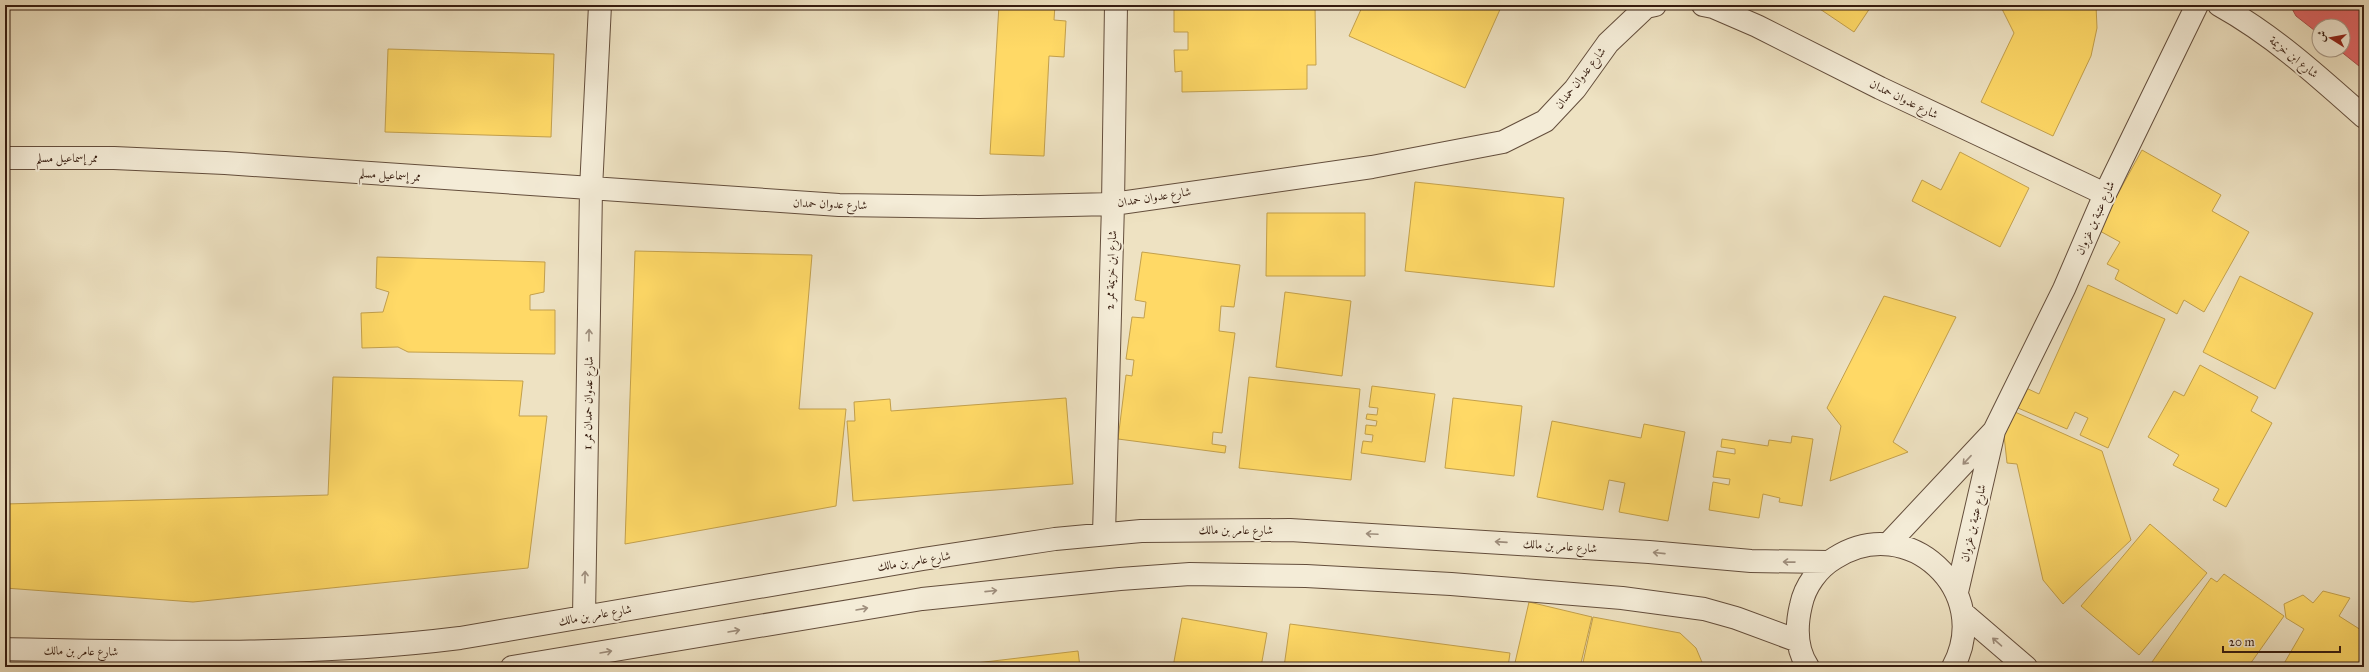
<svg xmlns="http://www.w3.org/2000/svg" width="2369" height="672" font-family="'IM FELL Great Primer',Amiri,serif">
<style>
.homes{fill:#ffd966;stroke:#c3a04c}
.shops{fill:#e06666;stroke:#ad504c}
.lines{fill:none;stroke-linecap:round;stroke-linejoin:round}
.minor-casing{stroke:#644e3c;stroke-width:24}
.minor{stroke:#f4ecd7;stroke-width:22}
.oneway{stroke:#9e8e7d}
.labels{text-anchor:middle;stroke-width:4;stroke-linejoin:round;paint-order:stroke}
.street-label{font-size:12px;fill:#361c0f;stroke:#f4ecd7}
</style>
<rect width="100%" height="100%" fill="#eee2c2"/>
<filter id="stains"><feTurbulence type="fractalNoise" baseFrequency=".005" numOctaves="4"/><feColorMatrix values="0 0 0 0 .2 0 0 0 0 .09 0 0 0 0 .02 0 0 0 .5 -.17"/></filter>
<radialGradient id="worn" r=".72"><stop offset=".6" stop-color="#630" stop-opacity="0"/><stop offset="1" stop-color="#630" stop-opacity=".3"/></radialGradient>
<path class="homes" d="M999 5H1055L1054 20 1066 21 1064 57 1049 56 1044 156 990 154Z
M1180 5 1315 6 1316 65H1307V89L1182 92V71L1175 72 1174 50H1188V32H1174V8L1180 7Z
M1363 5H1502L1465 88 1349 36Z
M1814 5H1872L1854 32Z
M2000 5H2096L2097 28 2091 56 2053 136 1981 102 2014 33Z
M388 49 554 54 551 137 385 132Z
M2142 150 2221 195 2212 211 2249 232 2204 312 2184 300 2177 314 2115 279 2119 270 2107 264 2120 242 2098 230Z
M1960 152 2029 188 2000 247 1912 201 1922 180 1941 190Z
M1415 182 1564 198 1554 287 1405 271Z
M1267 213H1365V276H1266Z
M635 251 812 255 799 409H846L836 506 625 544Z
M1142 252 1240 265 1234 307 1221 306 1219 331 1235 333 1222 433 1213 432 1212 444 1226 446 1225 453 1118 439 1126 375 1132 376 1134 360 1126 359 1132 317 1144 318 1146 302 1135 300Z
M377 257 545 262 544 292 530 295V310H555V354L408 352 398 347 362 348 361 313 383 312 389 292 376 288Z
M2240 276 2313 313 2275 389 2203 352Z
M2088 285 2165 319 2108 448 2080 435 2088 418 2075 412 2067 429 2018 408 2026 388 2039 394Z
M1285 292 1351 301 1342 376 1276 367Z
M1884 296 1956 317 1893 442 1908 452 1830 481 1841 426 1827 408Z
M2200 365 2258 397 2251 411 2272 423 2226 507 2213 500 2219 489 2173 465 2179 455 2148 437 2174 391 2184 396Z
M333 377 523 381 519 416H547L528 568 193 602 5 588V504L328 495Z
M1249 377 1360 389 1351 480 1239 468Z
M1372 386 1435 394 1425 462 1361 453 1363 441 1372 442 1373 435 1365 434 1366 425 1376 426 1377 421 1366 419 1367 414 1377 415 1378 408 1369 407Z
M1066 398 1073 484 853 501 847 421H855L854 402 890 399 891 411Z
M1453 398 1522 406 1514 476 1445 468Z
M2015 412 2102 451 2131 540 2063 604 2043 580 2017 464 2007 463 2004 435Z
M1552 421 1641 438 1644 424 1685 432 1668 521 1619 512 1625 483 1609 480 1603 510 1537 497Z
M1792 436 1813 439 1802 506 1779 502 1780 498 1763 494 1759 518 1709 510 1713 482 1729 485 1730 479 1713 477 1717 451 1735 454V449L1721 447 1722 439 1768 446 1769 440 1791 443Z
M2150 524 2207 573 2139 655 2081 606Z
M2224 574 2284 616 2248 667H2159L2152 662 2211 578 2217 582Z
M2323 591 2350 598 2339 616 2361 630 2364 624V667H2282L2304 629 2286 618 2284 604 2303 595 2313 603Z
M1529 602 1592 617 1580 667H1514Z
M1593 617 1680 633 1696 648 1704 667H1582Z
M1182 618 1267 633 1261 667H1173Z
M1290 624 1510 653 1508 667H1284Z
M1078 651 1080 667H942Z"/>
<path class="shops" d="M2290 5H2364V70L2339 50H2343V26H2319V34L2296 16Z"/>
<g class="lines">
<defs>
<path id="minor" d="M1703 5 1713 7 1757 26 1880 88 2105 194
M2219 5C2273 35 2318 76 2364 117
M5 158H114L225 163 839 205 979 207 1113 204 1372 167 1503 142 1545 121 1575 89 1608 43 1646 7 1655 5
M1104 534 1113 204 1116 5
M1889 543 1993 432
M1957 592 1994 431 2064 289 2105 194 2197 5
M1963 613 2026 667
M584 616 591 189 600 5
M5 649C156 652 309 657 460 638L923 559 1055 539 1141 531 1290 530 1649 552 1751 561 1828 562
M512 667 922 599 1120 579 1190 574 1306 576 1451 584 1622 598 1704 609 1736 618 1798 641
M1808 667C1796 649 1796 626 1801 605 1805 586 1818 568 1835 558 1908 511 1994 591 1953 667"/>
</defs>
<use href="#minor" class="minor-casing"/>
<use href="#minor" class="minor"/>
</g>
<defs><path id="oneway-shaft" d="M-6 0H5M1.5-3L5.5 0L1.5 3" fill="none" stroke-width="1.6" stroke-linecap="round" stroke-linejoin="round"/></defs>
<g class="oneway">
<use href="#oneway-shaft" transform="translate(589 335) rotate(-89)"/>
<use href="#oneway-shaft" transform="translate(1967 460) rotate(133)"/>
<use href="#oneway-shaft" transform="translate(1372 534) rotate(-177)"/>
<use href="#oneway-shaft" transform="translate(1501 542) rotate(-176)"/>
<use href="#oneway-shaft" transform="translate(1659 553) rotate(-174)"/>
<use href="#oneway-shaft" transform="translate(1789 562) rotate(-179)"/>
<use href="#oneway-shaft" transform="translate(585 577) rotate(-89)"/>
<use href="#oneway-shaft" transform="translate(991 591) rotate(-6)"/>
<use href="#oneway-shaft" transform="translate(862 609) rotate(-10)"/>
<use href="#oneway-shaft" transform="translate(734 631) rotate(-10)"/>
<use href="#oneway-shaft" transform="translate(1997 642) rotate(-139)"/>
<use href="#oneway-shaft" transform="translate(606 652) rotate(-10)"/>
</g>
<g class="labels">
<g class="street-label">
<text transform="translate(2294 57) rotate(39)" y="4">شارع ابن خزيمة</text>
<text transform="translate(1580 78) rotate(-52)" y="4">شارع عدوان حمدان</text>
<text transform="translate(1904 99) rotate(26)" y="4">شارع عدوان حمدان</text>
<text x="67" y="162">ممر إسماعيل مسلم</text>
<text transform="translate(390 175) rotate(4)" y="4">ممر إسماعيل مسلم</text>
<text transform="translate(1154 197) rotate(-9)" y="4">شارع عدوان حمدان</text>
<text transform="translate(830 204) rotate(2)" y="4">شارع عدوان حمدان</text>
<text transform="translate(2095 218) rotate(-66)" y="4">شارع عتبة بن غزوان</text>
<text transform="translate(1111 270) rotate(-88)" y="4">شارع ابن خزيمة ممر 2</text>
<text transform="translate(588 403) rotate(-89)" y="4">شارع عدوان حمدان ممر 1</text>
<text transform="translate(1973 523) rotate(-77)" y="4">شارع عتبة بن غزوان</text>
<text x="1236" y="534">شارع عامر بن مالك</text>
<text transform="translate(1560 546) rotate(4)" y="4">شارع عامر بن مالك</text>
<text transform="translate(914 561) rotate(-9)" y="4">شارع عامر بن مالك</text>
<text transform="translate(595 615) rotate(-10)" y="4">شارع عامر بن مالك</text>
<text transform="translate(81 651) rotate(1)" y="4">شارع عامر بن مالك</text>
</g>
</g>
<rect width="2369" height="672" fill="none" stroke="#eee2c2" stroke-width="20"/>
<rect x="6" y="6" width="2357" height="660" fill="none" stroke="#361c0f" stroke-width="2"/>
<rect x="10" y="10" width="2349" height="652" fill="none" stroke="#361c0f"/>
<g transform="translate(2331 38) rotate(281)"><circle r="19" fill="#f4ecd7" stroke="#a89987"/>
<path d="M0-3L7 15L0 10L-7 15Z" fill="#8f2418"/>
<text y="-6" font-size="11" font-weight="bold" text-anchor="middle" fill="#361c0f">ش</text>
</g>
<path d="M2223 646v6h117v-6" fill="none" stroke="#361c0f" stroke-width="2"/>
<text x="2229" y="646" font-size="12" fill="#361c0f" stroke="#f4ecd7" stroke-width="3" paint-order="stroke">20 m</text>
<rect width="100%" height="100%" filter="url(#stains)"/>
<rect width="100%" height="100%" fill="url(#worn)"/>
</svg>
